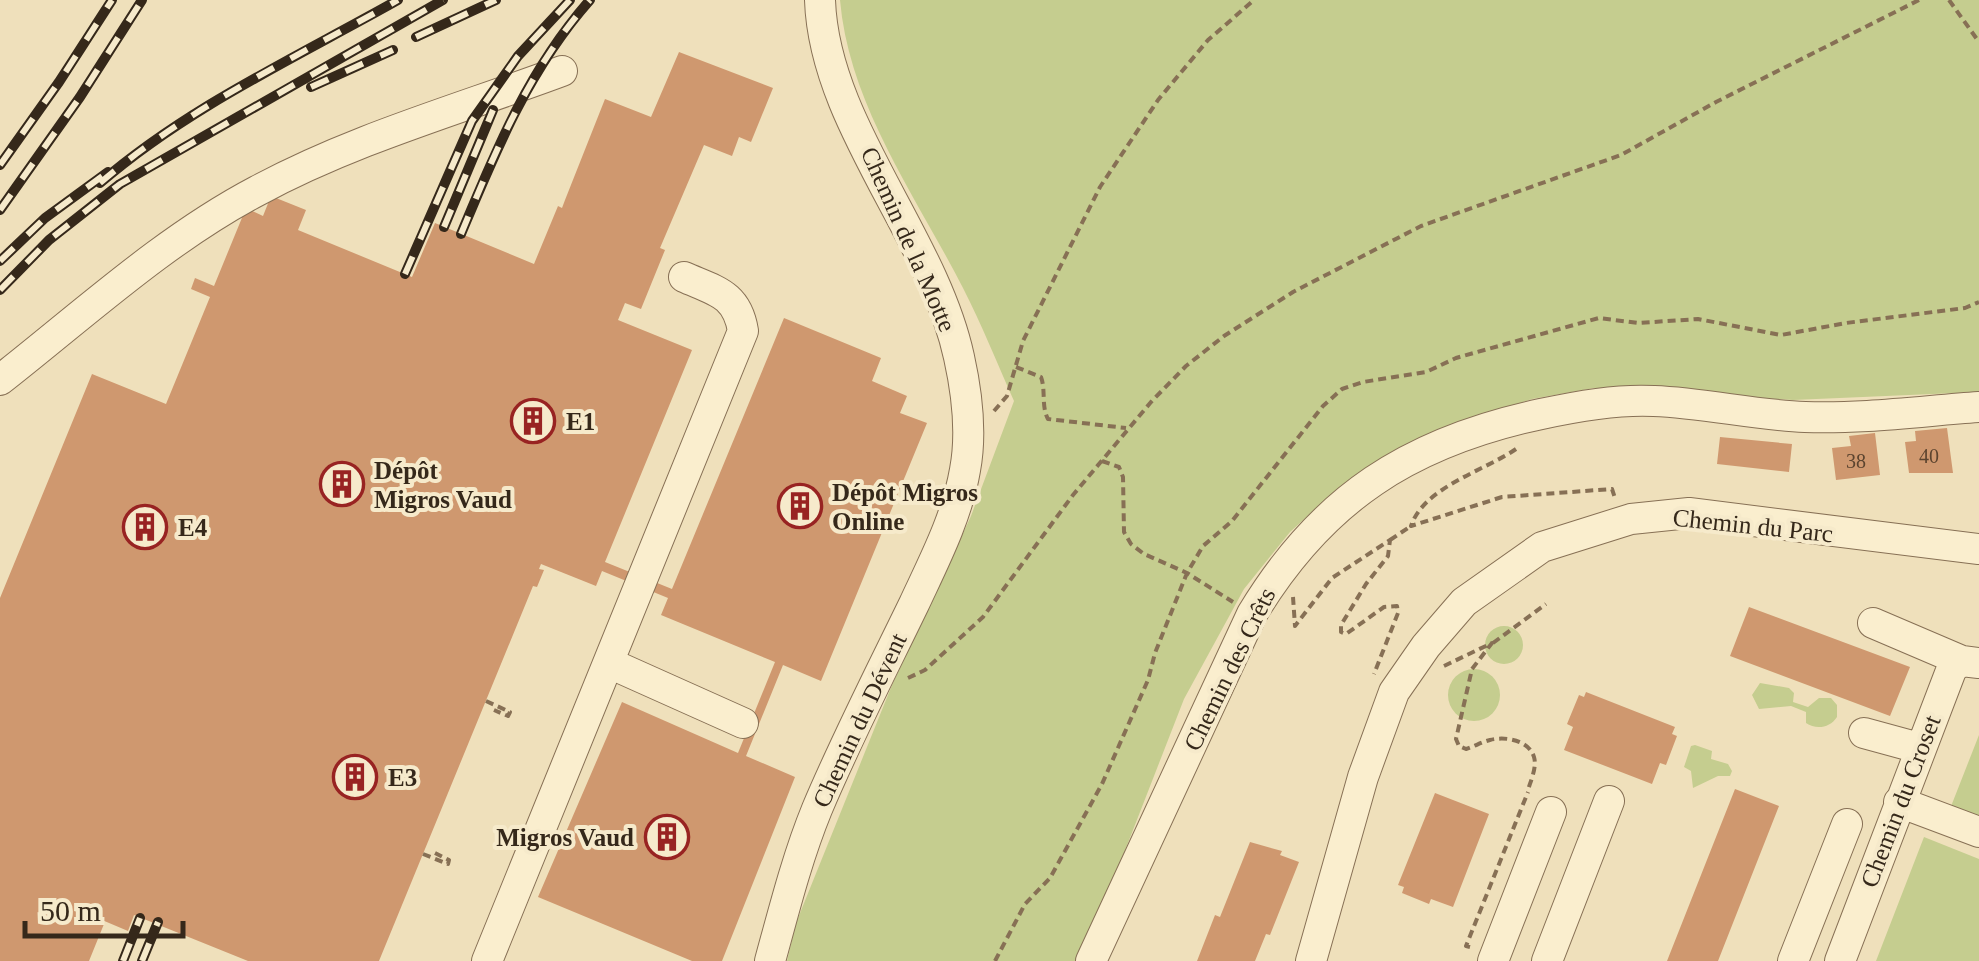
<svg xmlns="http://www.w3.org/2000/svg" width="1979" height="961" font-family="Georgia,serif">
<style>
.green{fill:#c5cd8f}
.building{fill:#cf986f}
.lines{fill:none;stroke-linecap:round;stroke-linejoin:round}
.minor-casing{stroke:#877055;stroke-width:32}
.path{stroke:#877055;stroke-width:4;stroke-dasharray:8 5;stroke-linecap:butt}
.minor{stroke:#faeece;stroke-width:30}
.rail-casing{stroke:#35281a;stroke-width:10}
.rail{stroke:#f6eacb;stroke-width:6;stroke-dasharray:19;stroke-linecap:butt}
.labels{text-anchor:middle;stroke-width:8;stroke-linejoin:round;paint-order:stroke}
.number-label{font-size:20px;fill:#5c442f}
.street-label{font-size:25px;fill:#35281a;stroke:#f6eacb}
.poi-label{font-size:25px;font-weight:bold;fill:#35281a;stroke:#f6eacb;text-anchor:start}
</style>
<rect width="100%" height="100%" fill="#efe0bb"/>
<path class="green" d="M840 0H1979V392L1793 400 1594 388 1532 399 1451 426 1334 492 1290 532 1244 589 1184 699 1082 961H787L796 923 892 685 971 516 1014 401C997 363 982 325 963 288 916 196 849 105 840 0Z
M1485 645a19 19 0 1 1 38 0a19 19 0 1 1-38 0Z
M1448 695a26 26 0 1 1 52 0a26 26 0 1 1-52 0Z
M1760 683 1789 688 1794 693 1793 702 1808 707 1819 698H1831L1837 705V717C1830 728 1816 730 1806 723V712L1791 706 1759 709 1752 695Z
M1979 735V826L1948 814Z
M1695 745 1712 751 1711 759 1728 764 1732 771 1730 776H1718L1693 788 1691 771 1684 767 1691 746Z
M1924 837 1979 859V961H1876Z"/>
<path class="building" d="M679 52 773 88 751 142 739 137 732 156 704 145 660 248 665 250 641 309 625 303 618 320 692 350 605 562 672 589 784 318 881 358 872 381 907 396 900 413 927 423 821 681 783 665 746 756 795 777 722 961H692L538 897 622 702 738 753 775 662 661 615 668 598 602 571 596 586 541 564 539 569 544 570 537 587 533 586 379 961H248L134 915 128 931 102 920 104 924 89 961H0V598L92 374 166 404 210 297 191 289 195 278 214 286 246 208 263 216 271 196 306 210 298 230 412 277 435 223 534 264 558 206 562 208 565 200 605 99 651 117Z
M1947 428 1953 473H1909L1905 442 1916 441 1915 431Z
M1875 433 1880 475 1836 480 1832 448 1851 446 1849 436Z
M1720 437 1792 444 1789 472 1717 464Z
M1749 607 1910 667 1890 716 1730 656Z
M1586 692 1675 727 1672 734 1677 736 1666 765 1660 763 1652 784 1564 750 1573 727 1567 724 1579 695 1584 697Z
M1735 789 1779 806 1718 961H1667Z
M1435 793 1489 814 1453 907 1431 899 1429 904 1402 893 1404 887 1398 885Z
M1250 842 1282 851 1280 855 1299 862 1270 935 1266 934 1255 961H1197L1215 915 1220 917Z"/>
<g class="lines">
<defs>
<path id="minor" d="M0 380C83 315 164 240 257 191 353 139 460 109 562 71
M1873 623 1962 661
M609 663 743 723
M1864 733 1919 748
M1899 802 1979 832
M487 961 743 331C737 294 716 291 684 277
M770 961C784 910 797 858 817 809 846 740 881 672 914 604 934 561 957 517 965 470 972 433 967 393 959 357 933 236 824 124 820 0
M1091 961 1252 614C1322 498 1410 442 1541 414 1578 406 1617 399 1654 401 1705 403 1754 415 1805 417 1862 419 1922 411 1979 407
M1311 961 1363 777 1394 692 1426 646 1464 602 1542 547 1631 519 1689 513 1979 549
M1493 961 1551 812
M1547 961 1609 801
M1793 961 1847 824
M1840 961 1952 668 1962 661 1979 663"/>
</defs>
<use href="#minor" class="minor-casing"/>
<path class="path" d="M1949 0 1979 42
M1016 367 1041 377C1046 391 1041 406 1048 419L1126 428
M994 411 1007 396 1023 341 1100 187 1158 100 1208 40 1254 0
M1516 449C1484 471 1424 487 1411 526L1502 497 1612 489 1615 498
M1102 461 1119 467 1123 477 1124 532 1131 544 1144 554 1187 573 1233 602
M1390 540 1411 526
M1293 597 1295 626 1332 578 1390 540 1388 556 1366 584 1341 625V632L1346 634 1384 607 1397 606 1398 613 1374 674
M1493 643 1546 604
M1444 666 1492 643 1472 669 1456 739 1459 746 1466 749C1475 746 1482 742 1490 740 1505 736 1529 740 1534 757 1537 767 1531 780 1528 790
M908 678 925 670 983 617 1073 495 1151 402 1186 366 1224 336 1293 292 1421 226 1621 155 1716 102 1919 0
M486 701 510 712 508 716 494 710
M423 854 448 864 449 860 435 853
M1470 947 1466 946 1528 792
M995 961 1025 904 1050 878 1102 784 1148 680 1155 653 1187 573 1203 546 1232 521 1323 406 1342 389 1363 382 1426 372 1456 358 1599 318 1638 323 1698 319 1781 335 1846 323 1965 308 1979 302"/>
<use href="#minor" class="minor"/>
<defs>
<path id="rail" d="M416 37 496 0
M311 87 393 50
M0 165 59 82 112 0
M100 183C188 107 297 57 398 0
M0 210 80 97 142 0
M444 227 493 110
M461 234C496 150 529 69 590 0
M0 261 45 218 108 172
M405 274 472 121 518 56 570 0
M0 290 49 240 120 184 443 0
M123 961 140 918
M142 961 158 922"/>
</defs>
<use href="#rail" class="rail-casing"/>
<use href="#rail" class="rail"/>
</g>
<defs>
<symbol id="building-ring" viewBox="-11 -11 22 22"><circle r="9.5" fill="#f6eacb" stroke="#982322" stroke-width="1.5"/><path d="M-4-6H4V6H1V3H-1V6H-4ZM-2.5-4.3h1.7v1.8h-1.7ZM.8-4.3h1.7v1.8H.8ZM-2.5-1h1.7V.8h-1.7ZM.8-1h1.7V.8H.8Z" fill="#982322"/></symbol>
</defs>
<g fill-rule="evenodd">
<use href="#building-ring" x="508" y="396" width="50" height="50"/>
<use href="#building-ring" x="317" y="459" width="50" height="50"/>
<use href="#building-ring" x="775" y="481" width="50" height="50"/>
<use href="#building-ring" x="120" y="502" width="50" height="50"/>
<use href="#building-ring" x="330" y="752" width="50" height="50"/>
<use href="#building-ring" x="642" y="812" width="50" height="50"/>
</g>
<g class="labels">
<g class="number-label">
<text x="1929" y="463">40</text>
<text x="1856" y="468">38</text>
</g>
<g class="street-label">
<text transform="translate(909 239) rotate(66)" y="9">Chemin de la Motte</text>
<text transform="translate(1753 525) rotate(6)" y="9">Chemin du Parc</text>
<text transform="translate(1229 669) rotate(-64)" y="9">Chemin des Crêts</text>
<text transform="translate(859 720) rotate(-65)" y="9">Chemin du Dévent</text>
<text transform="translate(1900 801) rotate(-69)" y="9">Chemin du Croset</text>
</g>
<g class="poi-label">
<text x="566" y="430">E1</text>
<text x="374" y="479">Dépôt<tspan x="374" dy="29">Migros Vaud</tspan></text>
<text x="832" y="501">Dépôt Migros<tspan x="832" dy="29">Online</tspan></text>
<text x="178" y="536">E4</text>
<text x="388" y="786">E3</text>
<text x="634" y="846" text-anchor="end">Migros Vaud</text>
</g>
</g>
<path d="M25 921v15h158v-15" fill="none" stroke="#35281a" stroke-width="5"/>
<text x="40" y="921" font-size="30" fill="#35281a" stroke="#f6eacb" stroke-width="8" paint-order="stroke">50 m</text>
</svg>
